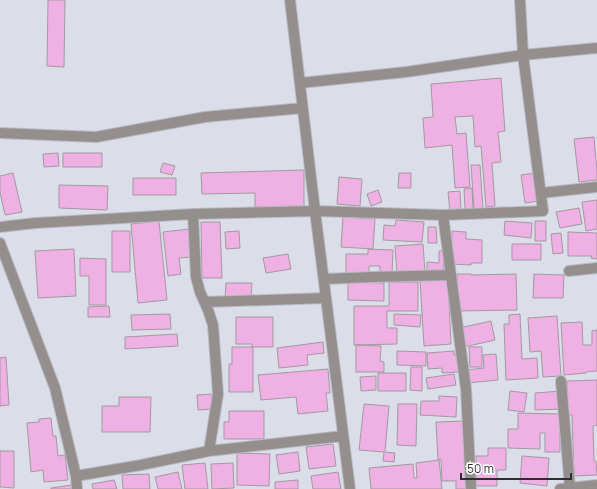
<svg xmlns="http://www.w3.org/2000/svg" width="597" height="489" font-family="Manrope,sans-serif">
<style>
.building{fill:#efb0e4;stroke:#a399a1}
.lines{fill:none;stroke-linecap:round;stroke-linejoin:round}
.minor-casing{stroke:#b8bbc4;stroke-width:12}
.minor{stroke:#948e8d;stroke-width:10}
</style>
<rect width="100%" height="100%" fill="#dbdee9"/>
<path class="building" d="M48 0H65L64 67 47 66Z
M501 78 505 131 498 132 501 162 492 163 495 206 486 207 481 146 475 147 473 116 455 117 457 134 466 133 470 187 455 188 452 145 425 148 423 118 433 117 431 84Z
M594 137 597 171V180L579 182 574 139Z
M58 153 59 166 44 167 43 154Z
M63 153H102V167H63Z
M163 163 175 166 172 175 160 172Z
M471 165H480L483 209H474Z
M304 170V206L255 207V193L202 194 201 173Z
M13 173 22 212 5 215 0 192V176Z
M399 173H411V188H398Z
M535 173 539 201 525 203 521 175Z
M339 177 362 179 360 206 337 204Z
M133 178H176V195H133Z
M59 185 108 186 107 210 59 208Z
M472 188 473 208 465 209 464 189Z
M378 190 382 202 371 206 367 194Z
M460 191 461 211 450 212 448 192Z
M597 200V229L586 231 582 202Z
M579 208 582 224 560 228 556 212Z
M343 217 375 219 373 249 341 247Z
M396 220 424 222 422 242 383 240 384 225 395 226Z
M159 221 167 300 138 303 131 224Z
M505 221 532 223 531 238 504 235Z
M535 221H546V241H535Z
M201 222H220L222 278H202Z
M428 227H436L437 243H428Z
M189 229 192 257 179 258 181 274 168 276 163 232Z
M112 231H130V272H112Z
M239 231 240 248 226 249 225 232Z
M452 231 466 232V239L482 240V263H471V265L451 264Z
M568 232 597 233V259L591 258 592 256H568Z
M561 233 563 253 553 254 551 234Z
M423 244 425 272 397 275 395 246Z
M512 244H541V260H512Z
M74 249 76 296 38 298 35 251Z
M368 249 393 250 392 274H380V266H369V274H346V254H368Z
M439 251H444L443 274 427 273V262L439 263Z
M288 254 291 269 266 273 263 258Z
M80 258 106 259V305H89V276H80Z
M457 274H471V275L516 274 517 310 458 311Z
M534 274 564 275 563 298H533Z
M448 278 451 344 424 346 420 280Z
M348 282 384 283V301L348 300Z
M389 282H418V311H387V328H397V344L354 345V306H389Z
M226 283H252L251 299 225 298Z
M109 306 110 317H88V307Z
M170 314 171 329 132 330 131 315Z
M394 314 421 315 420 327 394 325Z
M520 314 522 359 537 358 538 378 506 380 504 324H509V315Z
M557 316 561 376 543 377 541 351 530 352 528 318Z
M236 317H273V347H252V344H236Z
M491 321 495 340 464 347 459 328Z
M582 322 583 345H592V331L597 330V371L586 372V373L564 375 561 323Z
M177 334 178 346 125 349V337Z
M323 342 324 353 307 355 308 365 279 368 277 348Z
M356 345 381 346 380 361 384 362V372H356Z
M232 347H253V392H229V364H232Z
M469 347H482V367H470Z
M397 351 426 352V366L397 365Z
M454 351V355H458L459 372 442 373V368L428 369 427 353Z
M496 354 498 380 467 383 466 370 484 368 483 355Z
M6 357 9 405 0 406V358Z
M411 367H422V391L410 390Z
M328 369 330 393H326L328 411 298 414 296 397 261 400 258 375Z
M378 373H406V391H378Z
M454 374 456 385 428 389 426 378Z
M376 376V390L361 391 360 377Z
M597 380V425L593 426 594 461H596L597 475 574 476 572 415H568L567 381Z
M510 391 527 393 524 412 508 410Z
M561 391 562 409 535 410V393Z
M212 394 213 409 198 410 197 395Z
M439 396 457 397 456 417 420 415 421 401H439Z
M119 397H151L150 432H102V406H119Z
M364 404 389 406 385 452 395 453 394 462 383 461 384 452 359 450Z
M398 404H417L416 446 397 445Z
M229 411H264V439H224V422H229Z
M518 413 560 414V452H545V433H540V449L508 448V429H518Z
M51 418 53 436H56L58 456 65 455 68 480 44 482 43 470 31 472 27 423 39 422V419Z
M466 421 469 489H456V481H442L441 459 438 460 436 422Z
M333 444 336 466 309 469 306 447Z
M488 448H506V470H497V486H476V456H488Z
M0 451H14V488L0 487Z
M298 452 300 471 279 474 276 455Z
M237 453 270 454 269 486 237 485Z
M522 456 549 458 547 486 520 483Z
M439 460 442 489H371L369 468 413 464 414 478H417L416 463Z
M205 463 208 489H185L182 465Z
M233 463 234 488 212 489 211 464Z
M178 472 182 489H158L155 477Z
M338 472 341 489H313L311 476Z
M149 474 150 489H123L122 475Z
M114 480 117 489H93L92 484Z
M298 480V489H275V482Z
M72 485V489H51V488Z"/>
<g class="lines">
<defs>
<path id="minor" d="M290 0 315 211 326 298 350 489
M300 83 406 72 523 55 597 48
M0 133 96 137 205 117 303 108
M541 193 597 187
M193 214 196 277 200 292 208 310 213 325 218 394 209 451
M0 227 36 223 193 214 315 211 443 215
M0 243 55 388 76 476 77 489
M569 271 597 268
M324 279 373 277 451 275
M205 302 326 298
M561 381 570 488
M76 476 141 465 209 451 343 436
M471 489 466 389 443 215 543 211 523 55 520 0
M560 489 597 485"/>
</defs>
<use href="#minor" class="minor-casing"/>
<use href="#minor" class="minor"/>
</g>
<path d="M461 473v6h110v-6" fill="none" stroke="#2d2e32" stroke-width="2"/>
<text x="467" y="473" font-size="12" fill="#2d2e32" stroke="#ffffff" stroke-width="3" paint-order="stroke">50 m</text>
</svg>
